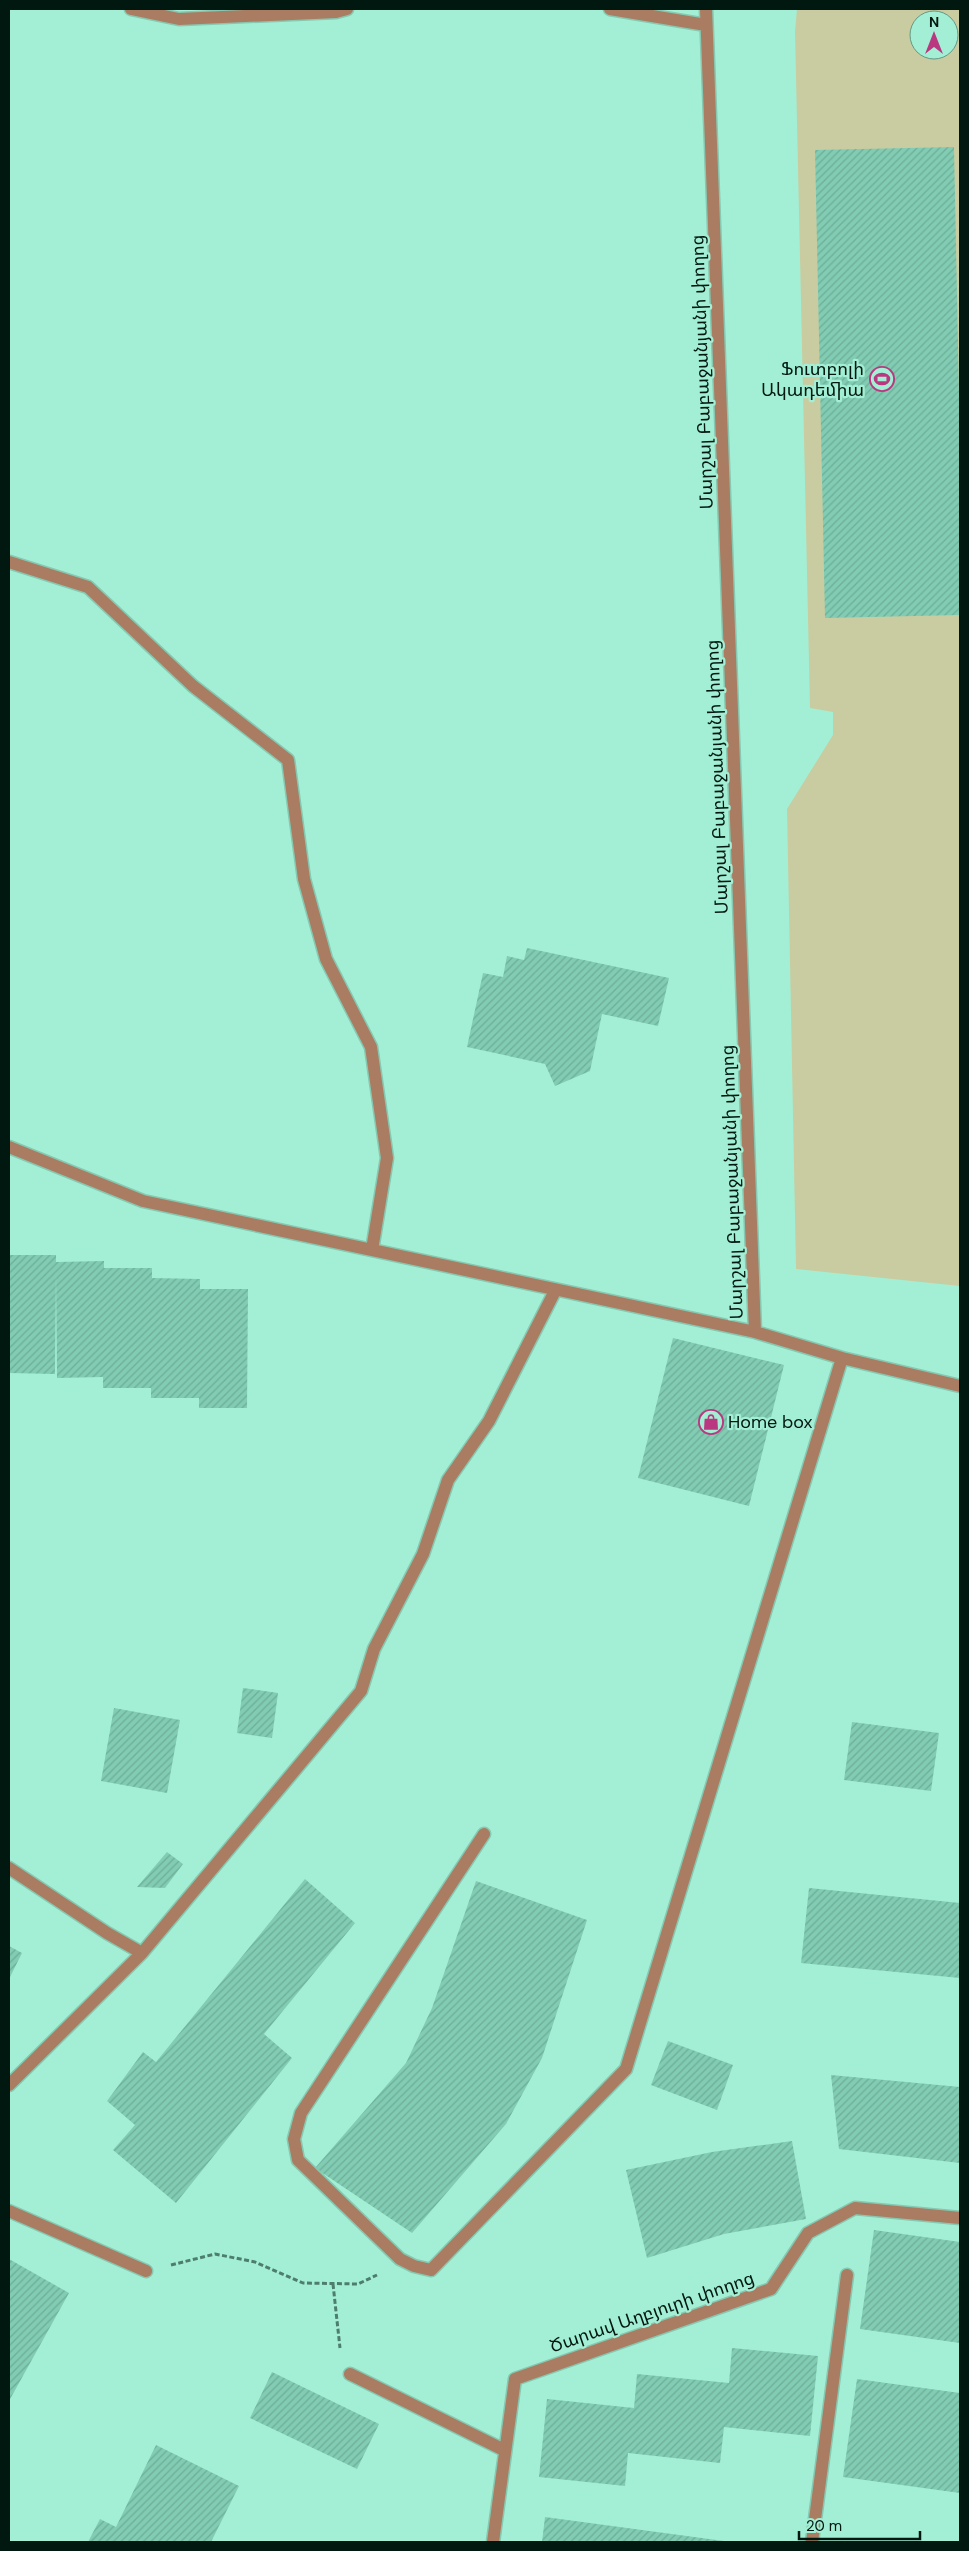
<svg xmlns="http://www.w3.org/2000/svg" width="969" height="2551" font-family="'DM Sans','Noto Sans Armenian',sans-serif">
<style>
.pitch{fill:#c9cca0;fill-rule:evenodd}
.building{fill:url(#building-hatch)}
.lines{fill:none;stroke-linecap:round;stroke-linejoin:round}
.minor-casing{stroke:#86c8b1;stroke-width:15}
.path{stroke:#4d7d6c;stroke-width:3;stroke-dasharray:5 2.5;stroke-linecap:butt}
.minor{stroke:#aa7c62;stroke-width:12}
.labels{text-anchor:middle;stroke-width:4.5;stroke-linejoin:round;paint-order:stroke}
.poi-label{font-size:18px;fill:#00180f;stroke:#a3efd5;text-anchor:end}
.street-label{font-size:18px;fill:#00180f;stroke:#a3efd5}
</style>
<defs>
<pattern id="building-hatch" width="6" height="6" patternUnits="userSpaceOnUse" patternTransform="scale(1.25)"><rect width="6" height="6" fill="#81ccb3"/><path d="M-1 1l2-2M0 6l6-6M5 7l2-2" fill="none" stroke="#6eae99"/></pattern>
</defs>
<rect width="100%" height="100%" fill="#a3efd5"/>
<path class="pitch" d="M797 9H960V1286L796 1269 787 809 833 735V712L810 708 795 32ZM919 20H949V50H919Z"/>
<path class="building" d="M954 147 960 443V615L825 618 815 150Z
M527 948 669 978 658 1026 602 1014 590 1071 555 1086 545 1064 467 1047 483 973 503 977 507 956 524 960Z
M9 1255H56V1262L104 1261V1268H152V1278L200 1279V1289H248L247 1408H199V1398H151V1388H103V1377L57 1378 56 1272 55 1374 9 1373Z
M673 1338 784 1365 749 1506 638 1478Z
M243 1688 278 1693 272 1738 237 1733Z
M114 1708 180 1720 167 1793 101 1781Z
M852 1722 939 1733 931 1791 844 1780Z
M167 1852 183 1864 165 1888 137 1887Z
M305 1879 355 1923 264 2034 292 2058 176 2203 113 2150 135 2125 107 2101 143 2052 156 2062Z
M476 1881 587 1920 542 2058 506 2124 412 2233 315 2168 406 2063 432 2008Z
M809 1888 960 1903V1978L801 1963Z
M9 1946 22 1953 9 1979Z
M668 2041 733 2065 717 2110 651 2085Z
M831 2075 960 2087V2163L839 2149Z
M792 2141 806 2219 724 2234 647 2258 626 2170 712 2152Z
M874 2230 960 2242V2343L860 2329Z
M9 2259 69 2293 9 2401Z
M732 2348 818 2356 810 2436 724 2427 720 2463 628 2453 625 2486 539 2477 547 2399 634 2408 637 2374 729 2383Z
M272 2372 379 2424 357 2469 250 2418Z
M857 2379 960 2393V2493L843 2477Z
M156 2445 239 2486 211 2542H88L100 2519 116 2527Z
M545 2517 724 2541V2542H542Z"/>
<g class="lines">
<defs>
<path id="minor" d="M131 9 179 19 336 12 347 9
M610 9 706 25
M706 9 755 1332
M9 562 88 587 193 686 288 760 304 879 326 959 371 1047 387 1158 372 1250
M9 1147 143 1201 755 1332 842 1358 960 1386
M484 1834 301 2113 294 2139 298 2160 400 2259 414 2266 431 2270 626 2069 842 1358
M9 1868 107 1933 142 1953
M9 2085 142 1953 361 1691 374 1649 423 1554 448 1480 489 1421 555 1291
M9 2211 146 2271
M350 2374 504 2450
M493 2542 515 2379 771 2289 808 2233 855 2208 960 2218
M812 2542 847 2275"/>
</defs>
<use href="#minor" class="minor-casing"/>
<path class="path" d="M171 2265 215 2254 255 2262 303 2283 358 2284 377 2275
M333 2284 340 2348"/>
<use href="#minor" class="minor"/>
</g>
<defs>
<symbol id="stadium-ring" viewBox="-11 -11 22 22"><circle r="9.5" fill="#a3efd5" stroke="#ba3880" stroke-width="1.5"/><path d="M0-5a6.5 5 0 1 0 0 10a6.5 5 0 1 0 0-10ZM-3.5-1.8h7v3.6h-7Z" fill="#ba3880"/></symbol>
<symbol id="shop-ring" viewBox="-11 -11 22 22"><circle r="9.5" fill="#a3efd5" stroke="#ba3880" stroke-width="1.5"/><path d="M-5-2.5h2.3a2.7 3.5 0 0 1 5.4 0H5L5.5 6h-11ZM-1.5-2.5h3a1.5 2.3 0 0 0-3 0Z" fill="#ba3880"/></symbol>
</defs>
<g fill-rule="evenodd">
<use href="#stadium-ring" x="868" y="365" width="28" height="28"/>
<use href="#shop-ring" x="697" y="1408" width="28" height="28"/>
</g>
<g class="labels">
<g class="poi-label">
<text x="864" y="375">Ֆուտբոլի<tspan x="864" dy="21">Ակադեմիա</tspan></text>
<text x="728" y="1428" text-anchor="start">Home box</text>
</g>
<g class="street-label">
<text transform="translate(702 372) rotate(-92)" y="6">Մարշալ Բաբաջանյանի փողոց</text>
<text transform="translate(717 777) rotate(-92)" y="6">Մարշալ Բաբաջանյանի փողոց</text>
<text transform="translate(732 1182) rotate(-92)" y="6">Մարշալ Բաբաջանյանի փողոց</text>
<text transform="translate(652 2312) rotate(-19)" y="6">Ծարավ Աղբյուրի փողոց</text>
</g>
</g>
<rect width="969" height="2551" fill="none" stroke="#00180f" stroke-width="20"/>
<g transform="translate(934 35)"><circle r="24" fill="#a3efd5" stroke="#629986"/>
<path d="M0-4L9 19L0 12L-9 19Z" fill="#ba3880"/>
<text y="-8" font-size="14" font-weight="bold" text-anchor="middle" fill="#00180f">N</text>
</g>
<path d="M799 2531v8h121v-8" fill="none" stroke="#00180f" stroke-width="2.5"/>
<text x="806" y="2531" font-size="15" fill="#00180f" stroke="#a3efd5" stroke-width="4" paint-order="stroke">20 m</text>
</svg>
